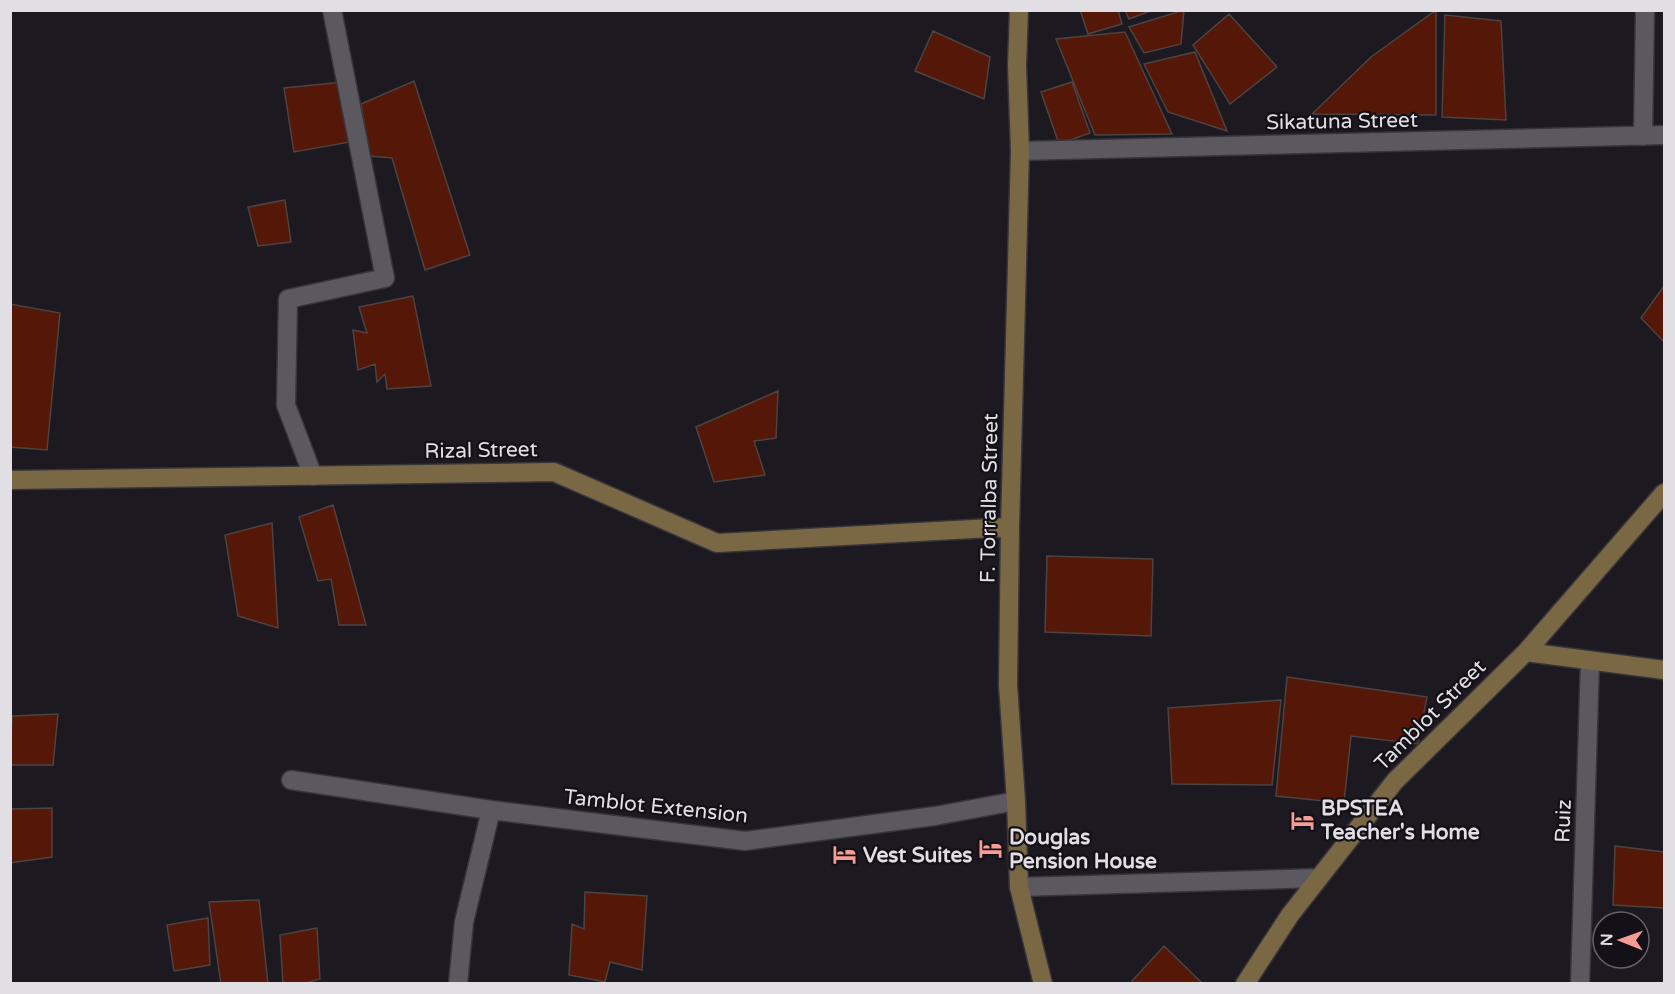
<svg xmlns="http://www.w3.org/2000/svg" width="1675" height="994" font-family="'Varela Round',sans-serif">
<style>
.building{fill:#541708;stroke:#4d4341;stroke-width:1.5}
.lines{fill:none;stroke-linecap:round;stroke-linejoin:round}
.street-casing{stroke:#37353a;stroke-width:21}
.secondary-casing{stroke:#37353a;stroke-width:21}
.street{stroke:#5b5860;stroke-width:18}
.secondary{stroke:#7a6845;stroke-width:18}
.labels{text-anchor:middle;stroke-width:4.5;stroke-linejoin:round;paint-order:stroke}
.street-label{font-size:21px;fill:#e1dfe3;stroke:#131017}
.poi-label{font-size:21px;font-weight:bold;fill:#e1dfe3;stroke:#131017;text-anchor:start}
</style>
<rect width="100%" height="100%" fill="#1c1920"/>
<path class="building" d="M1080 10H1118L1122 24 1088 34Z
M1125 10H1153L1129 19Z
M1184 10 1181 44 1144 53 1129 27Z
M1436 10V115L1312 114 1371 57Z
M1229 14 1277 67 1230 104 1193 45Z
M1445 15 1501 21 1506 120 1442 117Z
M933 31 990 57 984 99 915 71Z
M1125 32 1172 134 1095 135 1056 39Z
M1195 52 1227 131 1168 112 1144 64Z
M414 81 470 255 425 270 392 158 370 156 361 104Z
M343 82 350 142 294 152 284 88Z
M1072 82 1090 133 1059 144 1041 92Z
M285 200 291 242 258 246 248 207Z
M1664 286V342L1641 318Z
M413 296 431 386 387 389 385 374 377 382 375 364 358 370 353 330 367 333 359 307Z
M10 304 60 313 47 450 10 447Z
M778 391 776 438 754 441 765 475 714 482 696 427Z
M333 505 351 570 366 625H339L331 579 318 581 299 517Z
M272 523 278 628 238 616 225 535Z
M1047 556 1153 559 1151 636 1045 632Z
M1287 677 1427 697 1418 744 1351 736 1344 803 1276 796Z
M1281 700 1272 785 1172 784 1168 708Z
M58 714 53 765H10L12 716Z
M52 808V857L10 863V809Z
M1615 846 1664 852V908L1613 905Z
M585 892 647 896 642 970 610 962 605 982 569 975 572 924 584 929Z
M259 900 268 984H221L209 902Z
M208 918 210 965 174 971 167 925Z
M317 928 320 979 302 984H283L280 935Z
M1164 946 1203 984H1134L1132 981Z"/>
<g class="lines">
<defs>
<path id="street" d="M1643 136 1645 10
M1020 151 1664 135
M313 476 286 405 288 299 385 278 332 10
M291 780 491 810 745 841 935 816 1016 801
M1019 887 1319 878
M458 984 464 922 491 810
M1580 984 1590 661"/>
<path id="secondary" d="M1019 10 1017 66 1020 151 1010 527 1008 685 1016 801 1019 887 1043 984
M10 480 554 472 717 543 1010 527
M1526 652 1664 670
M1245 984 1290 915 1395 781 1526 652 1664 493"/>
</defs>
<use href="#street" class="street-casing"/>
<use href="#secondary" class="secondary-casing"/>
<use href="#street" class="street"/>
<use href="#secondary" class="secondary"/>
</g>
<defs>
<symbol id="hotel-bare" viewBox="-9 -9 18 18"><path d="M-6-4.5h1.5V1H6V5H4.5V3h-9V5H-6ZM-4 0a1.8 1.8 0 1 1 3.6 0ZM.5 0V-2.5h3Q6-2.5 6 0Z" fill="#f59c94" stroke="#131017" stroke-width="2.5" paint-order="stroke"/></symbol>
</defs>
<g fill-rule="evenodd">
<use href="#hotel-bare" x="1286" y="804" width="33" height="33"/>
<use href="#hotel-bare" x="974" y="832" width="33" height="33"/>
<use href="#hotel-bare" x="828" y="838" width="33" height="33"/>
</g>
<g class="labels">
<g class="street-label">
<text transform="translate(1342 121) rotate(-1)" y="7">Sikatuna Street</text>
<text transform="translate(481 450) rotate(-1)" y="7">Rizal Street</text>
<text transform="translate(989 498) rotate(-89)" y="7">F. Torralba Street</text>
<text transform="translate(1430 715) rotate(-45)" y="7">Tamblot Street</text>
<text transform="translate(656 806) rotate(6)" y="7">Tamblot Extension</text>
<text transform="translate(1563 821) rotate(-88)" y="7">Ruiz</text>
</g>
<g class="poi-label">
<text x="1321" y="815">BPSTEA<tspan x="1321" dy="24">Teacher's Home</tspan></text>
<text x="1009" y="844">Douglas<tspan x="1009" dy="24">Pension House</tspan></text>
<text x="863" y="862">Vest Suites</text>
</g>
</g>
<rect width="1675" height="994" fill="none" stroke="#e1dfe3" stroke-width="24"/>
<g transform="translate(1621 940) rotate(271)"><circle r="28" fill="#131017" stroke="#656369" stroke-width="1.5"/>
<path d="M0-4.5L10 22L0 15L-10 22Z" fill="#f59c94"/>
<text y="-9" font-size="16" font-weight="bold" text-anchor="middle" fill="#e1dfe3">N</text>
</g>
</svg>
